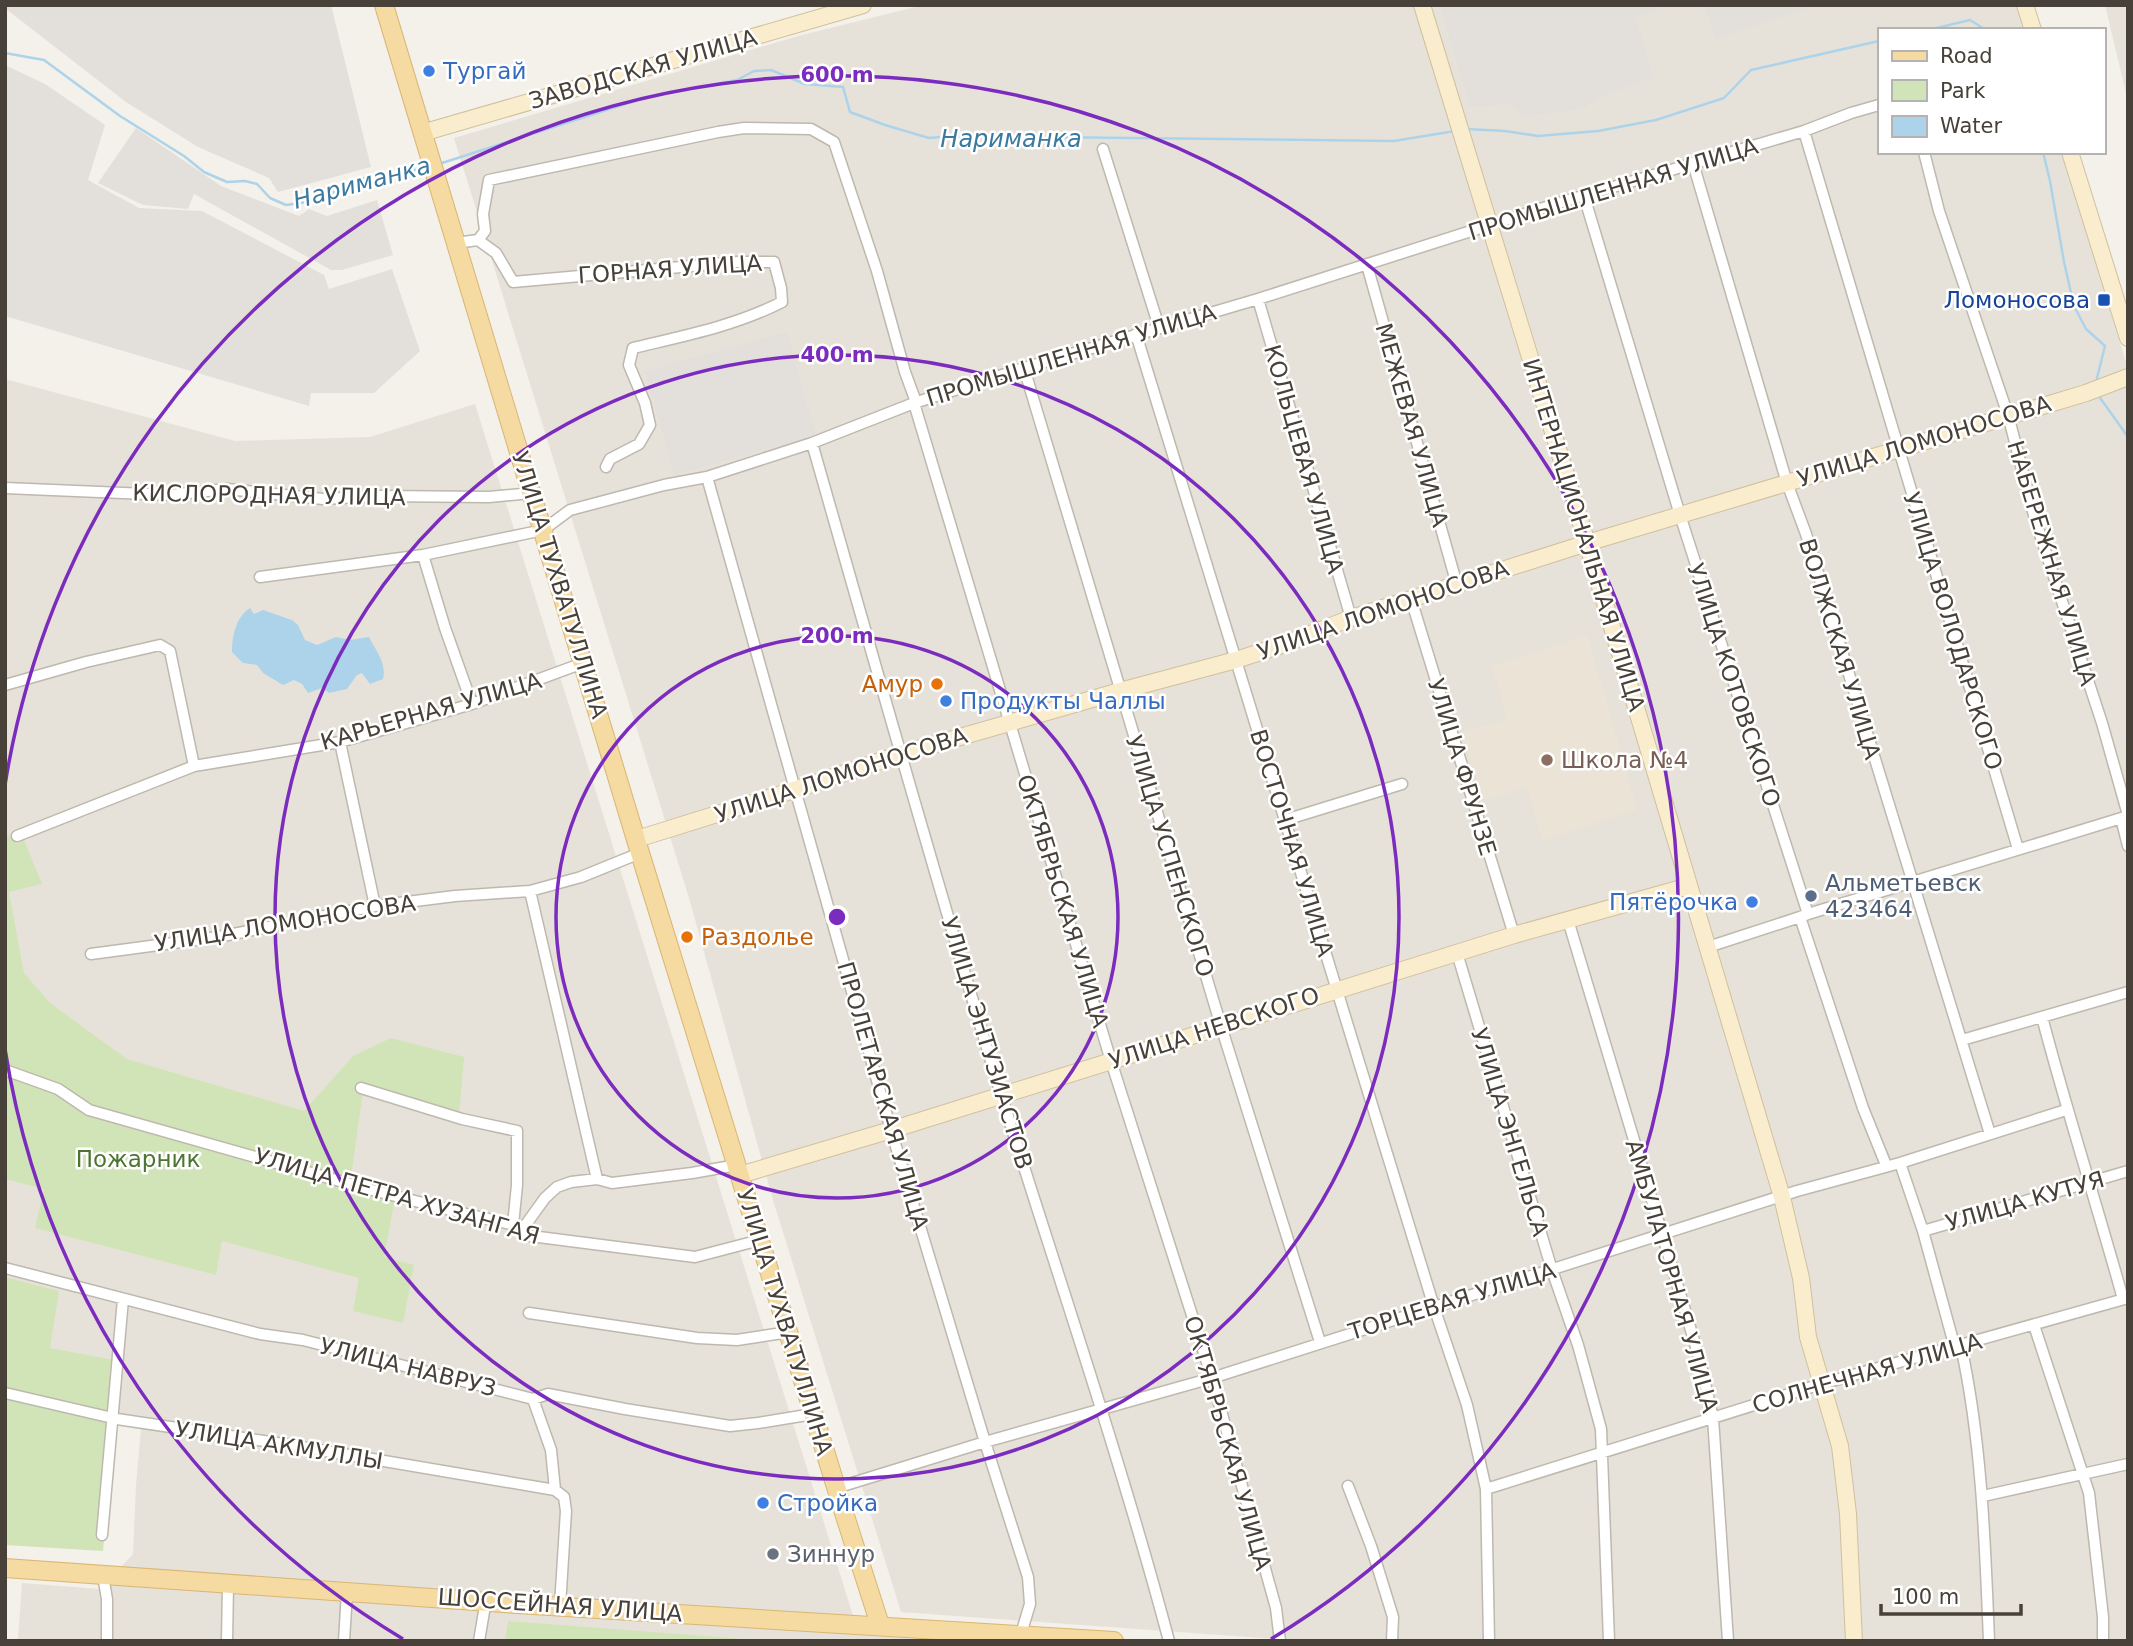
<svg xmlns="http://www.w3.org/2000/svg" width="2133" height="1646" font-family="'DejaVu Sans',sans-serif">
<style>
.residential{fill:#e7e2d9}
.industrial{fill:#e3e0dc}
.education{fill:#ebe4d6}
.green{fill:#d1e4b7}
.water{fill:#add3ea}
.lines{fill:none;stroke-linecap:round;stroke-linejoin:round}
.stream{stroke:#add3ea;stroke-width:2.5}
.street-casing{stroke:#beb8ae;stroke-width:13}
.secondary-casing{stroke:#cfc09e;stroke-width:18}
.primary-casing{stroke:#d9b673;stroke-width:20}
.street{stroke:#fff;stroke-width:10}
.secondary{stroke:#faedce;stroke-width:16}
.primary{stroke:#f5daa2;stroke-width:18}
.ring{fill:none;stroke:#7b2cbf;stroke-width:3.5}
.shop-dot{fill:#3f7fe0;stroke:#fff;stroke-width:2.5}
.transit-dot{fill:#1a4fb4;stroke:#fff;stroke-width:2.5}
.food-dot{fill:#e8710a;stroke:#fff;stroke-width:2.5}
.education-dot{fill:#8d6e63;stroke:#fff;stroke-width:2.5}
.service-dot{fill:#5c6f8a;stroke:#fff;stroke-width:2.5}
.worship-dot{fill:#6b7280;stroke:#fff;stroke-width:2.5}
.labels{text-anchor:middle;stroke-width:5;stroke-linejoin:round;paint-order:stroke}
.street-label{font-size:23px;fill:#474139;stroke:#fff}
.shop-label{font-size:23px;fill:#366cbe;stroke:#fff;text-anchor:start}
.transit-label{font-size:23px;fill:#164399;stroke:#fff;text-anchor:end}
.food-label{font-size:23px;fill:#c56008;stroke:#fff;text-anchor:end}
.education-label{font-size:23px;fill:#785e54;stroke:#fff;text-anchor:start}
.service-label{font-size:23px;fill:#4e5e75;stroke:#fff;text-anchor:start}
.park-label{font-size:23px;fill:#4d7431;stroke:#fff}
.worship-label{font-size:23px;fill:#5b616d;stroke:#fff;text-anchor:start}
.water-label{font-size:24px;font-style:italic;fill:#3a7aa1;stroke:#fff}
.centre{fill:#7b2cbf;stroke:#fff;stroke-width:3.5}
.ring-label{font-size:21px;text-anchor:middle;font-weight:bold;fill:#7b2cbf;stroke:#fff;stroke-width:5;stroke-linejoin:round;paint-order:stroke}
</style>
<rect width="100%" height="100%" fill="#f4f0ea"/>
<path class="residential" d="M923 5H2017L2025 30H1879V152H2062L2128 369V1641H1304L901 1612 773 1200 689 898 454 138 798 36Z
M2105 5H2128V102Z
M5 379 235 441 370 437 475 404 859 1635 943 1641H35L34 1639H18L22 1583 100 1589 133 1554 136 1485 141 1429 5 1399Z"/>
<path class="industrial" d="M7 5H331L371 167 278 192 269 178 198 147 126 102 6 9Z
M1440 5H1668L1635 17 1649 60 1652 77 1603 96 1582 109 1520 117 1512 104 1469 107Z
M1704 5H1816L1716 39Z
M5 65 45 84 105 125 88 180 139 208 202 211 324 275 329 289 392 269 420 351 374 393H311L309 406 5 316Z
M136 128 221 186 299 216 309 209 327 216 377 200 393 255 342 270H331L194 194 188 209 143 205 98 183Z
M787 332 816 436 674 475 645 371Z"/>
<path class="education" d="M1587 636 1637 809 1543 840 1527 787 1484 800 1462 733 1507 719 1492 666Z"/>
<path class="green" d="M5 831 16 844 24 840 42 884 9 892 24 973 50 1003 127 1059 304 1111 353 1056 391 1038 464 1057 459 1116 363 1091 350 1185 395 1198 384 1257 414 1265 403 1323 353 1311 359 1278 222 1241 216 1275 35 1228 44 1189 5 1179Z
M5 1277 59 1291 50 1348 120 1361 103 1551 5 1545Z
M508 1621 771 1641H505Z"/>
<path class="water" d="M250 608 254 614 263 610 292 620 298 625 305 640 317 645 336 637 350 640 369 637C376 651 387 663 383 679L370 684 362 673 357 675 347 689 329 693 322 688 308 693 302 684 294 680 283 685 263 673 257 665 243 663 232 652C232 636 236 617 250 608Z"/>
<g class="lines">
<path class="stream" d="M1928 30 1970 20 1986 30
M5 53 44 60 120 116 184 156 204 172 227 182 245 181 257 184 270 198 286 205 307 202 334 192 338 194 354 183 369 176 387 178 426 167
M1465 129 1505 131 1538 136 1598 131 1656 120 1724 98 1751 70 1879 41
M2043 152 2050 181 2064 262 2074 306 2086 329 2105 346 2096 382
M439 164 647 97 737 80 754 71 771 70 805 84 843 87 850 112 885 125 929 138 951 136 1394 141 1455 131
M2098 395 2128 437"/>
<defs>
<path id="street" d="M1804 131 2018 849
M1103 149 1159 327
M1924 152 1939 211 2008 415 2035 519 2102 723 2128 815
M1693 163 1787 483 1806 534 1990 1134
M1584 196 1680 515 1808 914 1800 917 1863 1108 1886 1165
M478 240 485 231 483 214 489 180 718 132 744 128 811 129 834 142 877 271 905 372 916 402
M456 243 478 240 496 253 513 282 737 262H774L781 288 782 302C735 326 683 336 633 348L629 365 645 403 650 425 639 444 610 459 606 467
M1367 265 1457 585
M1258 299 1351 618
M1136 334 1434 1307 1467 1405 1486 1489 1489 1641
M1024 368 1221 1026 1320 1342
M914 403 1111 1061 1212 1378 1276 1608 1280 1641
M812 443C874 660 935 878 1001 1094 1058 1277 1120 1457 1169 1641
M707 477 891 1130 985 1442 1028 1577 1030 1604 1021 1634
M5 488 170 495 227 489 323 499 378 496 489 497 532 493
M423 555 445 628 472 704
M260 577 423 555 543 530 570 510 664 485 707 477 812 443 914 403 1024 368 1258 299 1562 202 1804 131 1851 113 1879 105
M1411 599 1514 935
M5 685 86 662 160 645 170 651 194 766
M340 742 375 906
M2121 818 2128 846
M1285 820 1402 784
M17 836 194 766 340 742 472 704 583 663
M530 891 597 1179
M1808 914 2128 816
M1568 920 1699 1357 1713 1418 1728 1641
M1708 947 1800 917
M1457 953 1552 1270 1578 1345 1601 1429 1609 1641
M91 954 218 937 375 906 455 896 530 891 581 877 640 853
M2042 1017C2067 1112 2097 1205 2123 1299
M1962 1040 2128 992
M5 1070 58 1089 89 1110 368 1189 466 1214 524 1227 525 1234 531 1236 695 1257 760 1240
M361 1088 462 1119 517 1131V1185L513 1225
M1900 1163 1923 1231 1955 1348
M524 1227 545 1198 557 1187 571 1182 597 1179 612 1183 692 1173 737 1165
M1923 1231 2128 1171
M5 1268 260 1334 303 1340 533 1399 548 1394 625 1409 730 1426 758 1423 813 1414
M529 1313 697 1338 737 1340 789 1332
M2034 1325 2089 1493 2103 1617V1641
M1961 1346C1982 1443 1985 1542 1989 1641
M5 1393 117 1419 284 1444 555 1490
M533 1399 551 1450 555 1490 564 1497 566 1511 560 1606
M1348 1486 1371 1546 1393 1617 1392 1641
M836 1488 985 1442 1212 1378 1797 1191 1900 1163 2066 1110
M1486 1489 1821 1384 2128 1298
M1983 1496 2128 1464
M102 1535 123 1299
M103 1576 107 1599V1641
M227 1641 228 1584
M344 1641 347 1592
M479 1641 486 1600"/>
<path id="secondary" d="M1422 5 1587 543 1782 1197 1801 1278 1808 1337 1840 1446 1848 1514 1854 1641
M2025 5 2033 30
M422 133 863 5
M2070 152 2128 338
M637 839 794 790 901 754 1120 691 1236 660 1285 644 1351 618 1587 543 2086 393 2128 377
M740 1175 891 1130 1514 935 1689 886"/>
<path id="primary" d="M384 5 640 853 845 1516 880 1625
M5 1568 517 1604 1114 1641"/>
</defs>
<use href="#street" class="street-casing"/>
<use href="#secondary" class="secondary-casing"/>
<use href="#primary" class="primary-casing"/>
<use href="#street" class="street"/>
<use href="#secondary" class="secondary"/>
<use href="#primary" class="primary"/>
</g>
<g class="ring">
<circle cx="837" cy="917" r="281"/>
<circle cx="837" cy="917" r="562"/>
<path d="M403 1639A842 842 0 0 1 5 1049M5 785A842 842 0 1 1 1271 1639"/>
</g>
<g class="shop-dot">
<circle cx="429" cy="71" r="7"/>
<circle cx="946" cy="701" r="7"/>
<circle cx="1752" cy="902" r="7"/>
<circle cx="763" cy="1503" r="7"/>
</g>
<rect class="transit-dot" x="2097" y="293" width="14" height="14" rx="3.5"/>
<g class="food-dot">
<circle cx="937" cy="684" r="7"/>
<circle cx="687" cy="937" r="7"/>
</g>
<circle class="education-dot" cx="1547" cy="760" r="7"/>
<circle class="service-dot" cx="1811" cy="896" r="7"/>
<circle class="worship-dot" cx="773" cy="1554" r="7"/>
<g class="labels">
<g class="street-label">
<text transform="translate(643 69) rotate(-16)" y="8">ЗАВОДСКАЯ УЛИЦА</text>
<text transform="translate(1613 189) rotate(-17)" y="8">ПРОМЫШЛЕННАЯ УЛИЦА</text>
<text transform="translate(670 269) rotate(-4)" y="8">ГОРНАЯ УЛИЦА</text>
<text transform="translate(1071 355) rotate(-17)" y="8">ПРОМЫШЛЕННАЯ УЛИЦА</text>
<text transform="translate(1412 425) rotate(74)" y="8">МЕЖЕВАЯ УЛИЦА</text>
<text transform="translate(1924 441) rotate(-17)" y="8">УЛИЦА ЛОМОНОСОВА</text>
<text transform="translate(1304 459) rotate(74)" y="8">КОЛЬЦЕВАЯ УЛИЦА</text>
<text transform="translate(269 495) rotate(1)" y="8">КИСЛОРОДНАЯ УЛИЦА</text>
<text transform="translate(1584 535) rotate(73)" y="8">ИНТЕРНАЦИОНАЛЬНАЯ УЛИЦА</text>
<text transform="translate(2052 563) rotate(73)" y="8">НАБЕРЕЖНАЯ УЛИЦА</text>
<text transform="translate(560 585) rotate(73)" y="8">УЛИЦА ТУХВАТУЛЛИНА</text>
<text transform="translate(1383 610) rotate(-19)" y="8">УЛИЦА ЛОМОНОСОВА</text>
<text transform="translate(1953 631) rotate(73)" y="8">УЛИЦА ВОЛОДАРСКОГО</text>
<text transform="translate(1840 649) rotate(73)" y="8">ВОЛЖСКАЯ УЛИЦА</text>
<text transform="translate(1734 685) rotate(72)" y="8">УЛИЦА КОТОВСКОГО</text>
<text transform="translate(431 711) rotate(-16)" y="8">КАРЬЕРНАЯ УЛИЦА</text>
<text transform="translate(1462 767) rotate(73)" y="8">УЛИЦА ФРУНЗЕ</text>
<text transform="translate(841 775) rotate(-18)" y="8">УЛИЦА ЛОМОНОСОВА</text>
<text transform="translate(1292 843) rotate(73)" y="8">ВОСТОЧНАЯ УЛИЦА</text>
<text transform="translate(1170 856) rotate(73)" y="8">УЛИЦА УСПЕНСКОГО</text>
<text transform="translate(1063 901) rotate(73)" y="8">ОКТЯБРЬСКАЯ УЛИЦА</text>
<text transform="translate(285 923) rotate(-9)" y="8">УЛИЦА ЛОМОНОСОВА</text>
<text transform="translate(1214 1028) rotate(-18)" y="8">УЛИЦА НЕВСКОГО</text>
<text transform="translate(987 1043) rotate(73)" y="8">УЛИЦА ЭНТУЗИАСТОВ</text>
<text transform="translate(883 1096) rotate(74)" y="8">ПРОЛЕТАРСКАЯ УЛИЦА</text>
<text transform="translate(1510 1132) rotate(73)" y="8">УЛИЦА ЭНГЕЛЬСА</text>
<text transform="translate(397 1196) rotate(16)" y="8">УЛИЦА ПЕТРА ХУЗАНГАЯ</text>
<text transform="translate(2025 1201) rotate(-16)" y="8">УЛИЦА КУТУЯ</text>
<text transform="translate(1672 1276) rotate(74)" y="8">АМБУЛАТОРНАЯ УЛИЦА</text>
<text transform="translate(1452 1301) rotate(-17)" y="8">ТОРЦЕВАЯ УЛИЦА</text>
<text transform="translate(785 1322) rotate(73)" y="8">УЛИЦА ТУХВАТУЛЛИНА</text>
<text transform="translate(408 1367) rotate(14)" y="8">УЛИЦА НАВРУЗ</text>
<text transform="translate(1867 1373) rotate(-16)" y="8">СОЛНЕЧНАЯ УЛИЦА</text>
<text transform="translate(1228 1443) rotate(74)" y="8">ОКТЯБРЬСКАЯ УЛИЦА</text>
<text transform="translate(279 1445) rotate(9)" y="8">УЛИЦА АКМУЛЛЫ</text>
<text transform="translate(560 1605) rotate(4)" y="8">ШОССЕЙНАЯ УЛИЦА</text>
</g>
<g class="shop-label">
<text x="443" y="79">Тургай</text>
<text x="960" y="709">Продукты Чаллы</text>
<text x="1738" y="910" text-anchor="end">Пятёрочка</text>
<text x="777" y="1511">Стройка</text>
</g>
<g class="transit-label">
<text x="2090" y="308">Ломоносова</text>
</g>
<g class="food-label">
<text x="923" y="692">Амур</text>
<text x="701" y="945" text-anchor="start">Раздолье</text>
</g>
<g class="education-label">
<text x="1561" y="768">Школа №4</text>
</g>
<g class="service-label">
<text x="1825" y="891">Альметьевск<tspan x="1825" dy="26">423464</tspan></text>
</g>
<g class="park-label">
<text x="138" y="1167">Пожарник</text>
</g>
<g class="worship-label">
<text x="787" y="1562">Зиннур</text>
</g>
<g class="water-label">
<text x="1011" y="147">Нариманка</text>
<text transform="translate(362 183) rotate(-15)" y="8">Нариманка</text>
</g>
</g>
<circle cx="837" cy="917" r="10" class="centre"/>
<g class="ring-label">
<text x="837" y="82">600 m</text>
<text x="837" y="362">400 m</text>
<text x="837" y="643">200 m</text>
</g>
<rect width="2133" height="1646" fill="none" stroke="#474139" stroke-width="14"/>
<rect x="1878" y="28" width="228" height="126" fill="#ffffff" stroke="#b5b3b0" stroke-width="2"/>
<rect x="1892" y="51" width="35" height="10" fill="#f5daa2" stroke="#b5b3b0" stroke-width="2"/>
<text x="1940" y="63" font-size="21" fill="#474139">Road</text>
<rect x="1892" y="80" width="35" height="21" fill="#d1e4b7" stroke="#b5b3b0" stroke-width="2"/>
<text x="1940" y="98" font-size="21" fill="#474139">Park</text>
<rect x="1892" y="116" width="35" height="21" fill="#add3ea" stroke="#b5b3b0" stroke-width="2"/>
<text x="1940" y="133" font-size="21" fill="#474139">Water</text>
<path d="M1881 1604v10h140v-10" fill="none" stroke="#474139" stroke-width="3.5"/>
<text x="1892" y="1604" font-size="21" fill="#474139" stroke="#ffffff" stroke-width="5" paint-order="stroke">100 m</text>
</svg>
